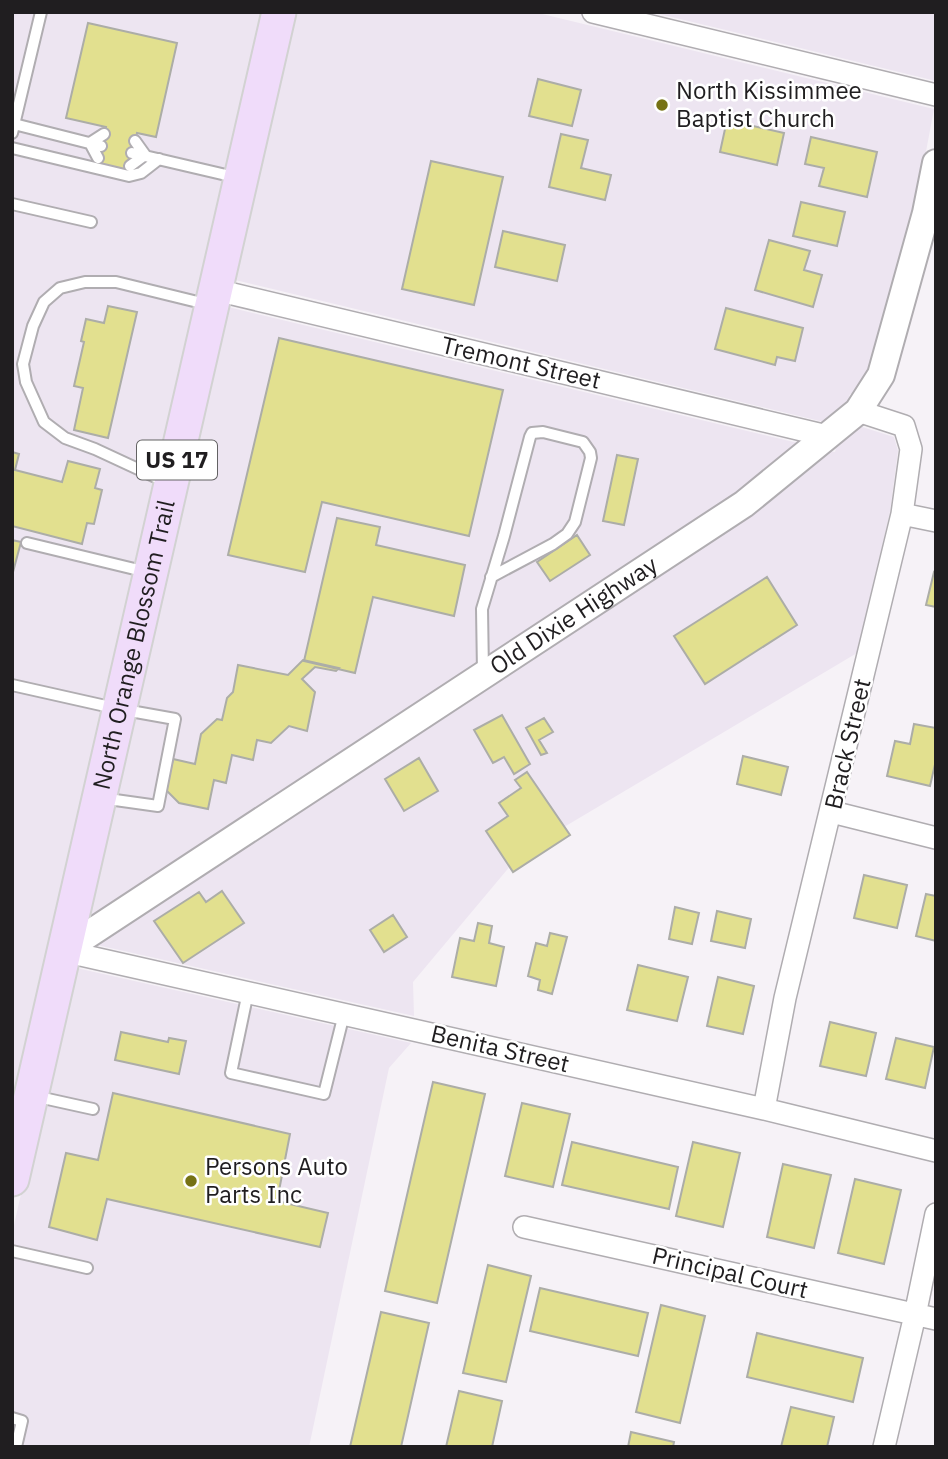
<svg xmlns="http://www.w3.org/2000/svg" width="948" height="1459" font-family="'IBM Plex Sans',sans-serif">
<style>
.built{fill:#ede5f1}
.building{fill:#e2e08f;stroke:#acada7;stroke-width:2}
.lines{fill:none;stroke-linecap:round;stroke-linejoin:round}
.service-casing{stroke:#b0adb1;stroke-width:14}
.minor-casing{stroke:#b0adb1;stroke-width:24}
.tertiary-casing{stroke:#b0adb1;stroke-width:30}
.primary-casing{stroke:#d2d2d2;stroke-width:37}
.service{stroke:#fff;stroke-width:10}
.minor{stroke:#fff;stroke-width:21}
.tertiary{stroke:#fff;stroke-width:26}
.primary{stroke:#f0dcfa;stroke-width:33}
.poi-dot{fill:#767214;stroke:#fff;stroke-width:2.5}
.labels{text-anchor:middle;stroke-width:5;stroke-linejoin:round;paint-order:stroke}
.shield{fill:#fff;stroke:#636263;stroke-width:2}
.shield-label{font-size:23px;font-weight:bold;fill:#201e20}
.poi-label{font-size:24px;fill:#201e20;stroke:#fff;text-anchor:start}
.street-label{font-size:24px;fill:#201e20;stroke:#fff}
</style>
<rect width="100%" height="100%" fill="#f6f2f7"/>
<path class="built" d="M12 12H267L52 943 47 947 50 954 12 1122Z
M292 12H534L934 109 915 210 870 370 853 395 850 394 847 403 824 422 231 279Z
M651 12H936V81Z
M224 306 798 443 738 492 82 923Z
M859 426 894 437 898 451 890 512 857 653 522 852 413 982 414 1016 97 945 750 515 829 451 835 452 837 444Z
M72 967 411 1043 389 1068 309 1447H12V1234Z"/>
<path class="building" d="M88 23 177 43 156 137 137 133 129 171 97 163 106 127 66 118Z
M538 79 581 90 572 126 529 116Z
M727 120 784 133 777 165 720 152Z
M561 134 588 140 581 168 611 175 605 200 549 187Z
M811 137 877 152 867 197 819 186 824 168 805 164Z
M431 161 503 177 474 305 402 289Z
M801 202 845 212 837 246 793 236Z
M503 231 565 245 557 281 495 267Z
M769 240 810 251 804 270 822 275 813 307 755 290Z
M108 306 137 312 108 438 74 430 83 388 74 386 84 342 81 341 86 319 104 323Z
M726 308 803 328 795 361 777 357 775 365 715 349Z
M279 338 503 390 469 536 322 502 305 572 228 555Z
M12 452 19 454 15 470 62 482 68 461 100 469 95 488 102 490 94 524 87 523 82 544 12 526Z
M617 455 638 459 624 525 603 521Z
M337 518 380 527 376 545 465 565 454 616 373 597 355 673 304 661Z
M577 535 590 555 550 581 537 562Z
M12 540 21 542 13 572 12 571Z
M934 572 936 573V607L926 605Z
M767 577 797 625 705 684 674 636Z
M303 660 339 668 336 671 315 667 302 679 315 692 307 731 289 726 271 743 257 740 253 760 232 755 226 783 214 780 208 809 179 803 166 790 173 759 195 764 201 734 217 719 222 720 227 698 233 692 238 665 288 675Z
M502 715 530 764 514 774 504 757 493 763 474 730Z
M544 718 553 732 539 740 547 753 541 755 526 728Z
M914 724 936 728V760L930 786 887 776 895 741 910 744Z
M743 756 788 767 781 795 737 784Z
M419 758 438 791 404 811 385 779Z
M527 772 570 835 513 872 486 831 508 816 499 803 521 788 515 780Z
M864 875 907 885 897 928 854 918Z
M222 891 244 923 183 963 154 921 199 892 206 902Z
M926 894 936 896V941L916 936Z
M675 907 699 913 692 944 669 939Z
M717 911 751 919 745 948 711 941Z
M393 915 407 937 384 952 370 930Z
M478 923 492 926 489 943 504 947 496 986 452 977 460 938 474 941Z
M550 933 567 937 552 994 538 990 540 980 528 976 536 943 547 946Z
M638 965 688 977 677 1021 627 1010Z
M718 977 754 986 743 1034 707 1026Z
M830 1022 876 1033 866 1076 820 1066Z
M121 1032 168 1042 169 1038 186 1041 179 1074 115 1060Z
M896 1038 934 1047 925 1088 886 1079Z
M433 1082 485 1094 437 1303 385 1291Z
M113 1093 290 1134 277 1201 328 1213 320 1247 107 1199 97 1240 49 1227 66 1153 98 1160Z
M522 1103 570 1114 553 1187 505 1176Z
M572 1142 678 1167 669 1209 562 1185Z
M693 1142 740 1153 723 1227 676 1216Z
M783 1164 831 1175 814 1248 767 1237Z
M855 1179 901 1190 884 1264 838 1253Z
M488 1265 531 1276 506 1382 463 1373Z
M540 1288 648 1313 638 1356 530 1331Z
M661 1305 705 1316 680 1423 636 1412Z
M381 1312 429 1323 401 1447H350Z
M757 1333 863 1358 853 1402 747 1377Z
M459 1391 502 1401 492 1447H446Z
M791 1407 834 1417 827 1447H781Z
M631 1432 674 1442 673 1447H628Z"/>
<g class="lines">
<defs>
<path id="service" d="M14 124 101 146
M12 133 41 12
M135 141 145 155
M90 143 98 158
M90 143 104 134
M12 148 129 176 141 173 159 159
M132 153 239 178
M130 166 145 155
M12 204 91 222
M166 482 95 449 65 438 44 422 26 382 23 364 33 326 44 302 60 288 85 282H116L210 305
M27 543 147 572
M483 672 482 609 504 536 530 437 532 433 543 432 583 442 590 452 591 458 575 522 567 534 553 544 491 577
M12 685 119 709 175 719 158 806 101 798
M248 992 231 1073 324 1094 344 1014
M34 1096 93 1109
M12 1251 87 1268
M12 1418 22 1421 16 1447"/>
<path id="minor" d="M593 12 936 95
M216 290 827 436
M902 514 936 521
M832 812 936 838
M63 951 764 1109 936 1151
M764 1109 785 998 902 514 911 449 904 426 858 411
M524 1227 936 1319
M884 1447 915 1315 936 1214"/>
<g id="tertiary">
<path id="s1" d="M63 951 744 504 858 411 881 375 926 213 936 163"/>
</g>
<g id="primary">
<path id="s2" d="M12 1179 279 12"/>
</g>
</defs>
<use href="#service" class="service-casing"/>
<use href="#minor" class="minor-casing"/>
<use href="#tertiary" class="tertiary-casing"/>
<use href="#primary" class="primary-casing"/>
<use href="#service" class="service"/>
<use href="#minor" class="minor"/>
<use href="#tertiary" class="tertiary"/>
<use href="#primary" class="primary"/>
</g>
<g class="poi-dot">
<circle cx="662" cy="105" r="7"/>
<circle cx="191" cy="1181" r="7"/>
</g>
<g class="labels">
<rect class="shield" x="137" y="440.5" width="80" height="39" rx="5"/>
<g class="shield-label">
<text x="177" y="468">US 17</text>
</g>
<g class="poi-label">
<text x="676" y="99">North Kissimmee<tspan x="676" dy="28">Baptist Church</tspan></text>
<text x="205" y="1175">Persons Auto<tspan x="205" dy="28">Parts Inc</tspan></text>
</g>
<g class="street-label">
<text transform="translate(521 363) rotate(13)" y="8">Tremont Street</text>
<text dy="8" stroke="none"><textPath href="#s1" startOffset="611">Old Dixie Highway</textPath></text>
<text dy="8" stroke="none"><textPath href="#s2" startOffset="548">North Orange Blossom Trail</textPath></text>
<text transform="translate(848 744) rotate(-77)" y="8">Brack Street</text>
<text transform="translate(500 1049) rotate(13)" y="8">Benita Street</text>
<text transform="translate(730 1273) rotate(13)" y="8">Principal Court</text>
</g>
</g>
<rect width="948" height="1459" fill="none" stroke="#201e20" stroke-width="28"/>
</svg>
